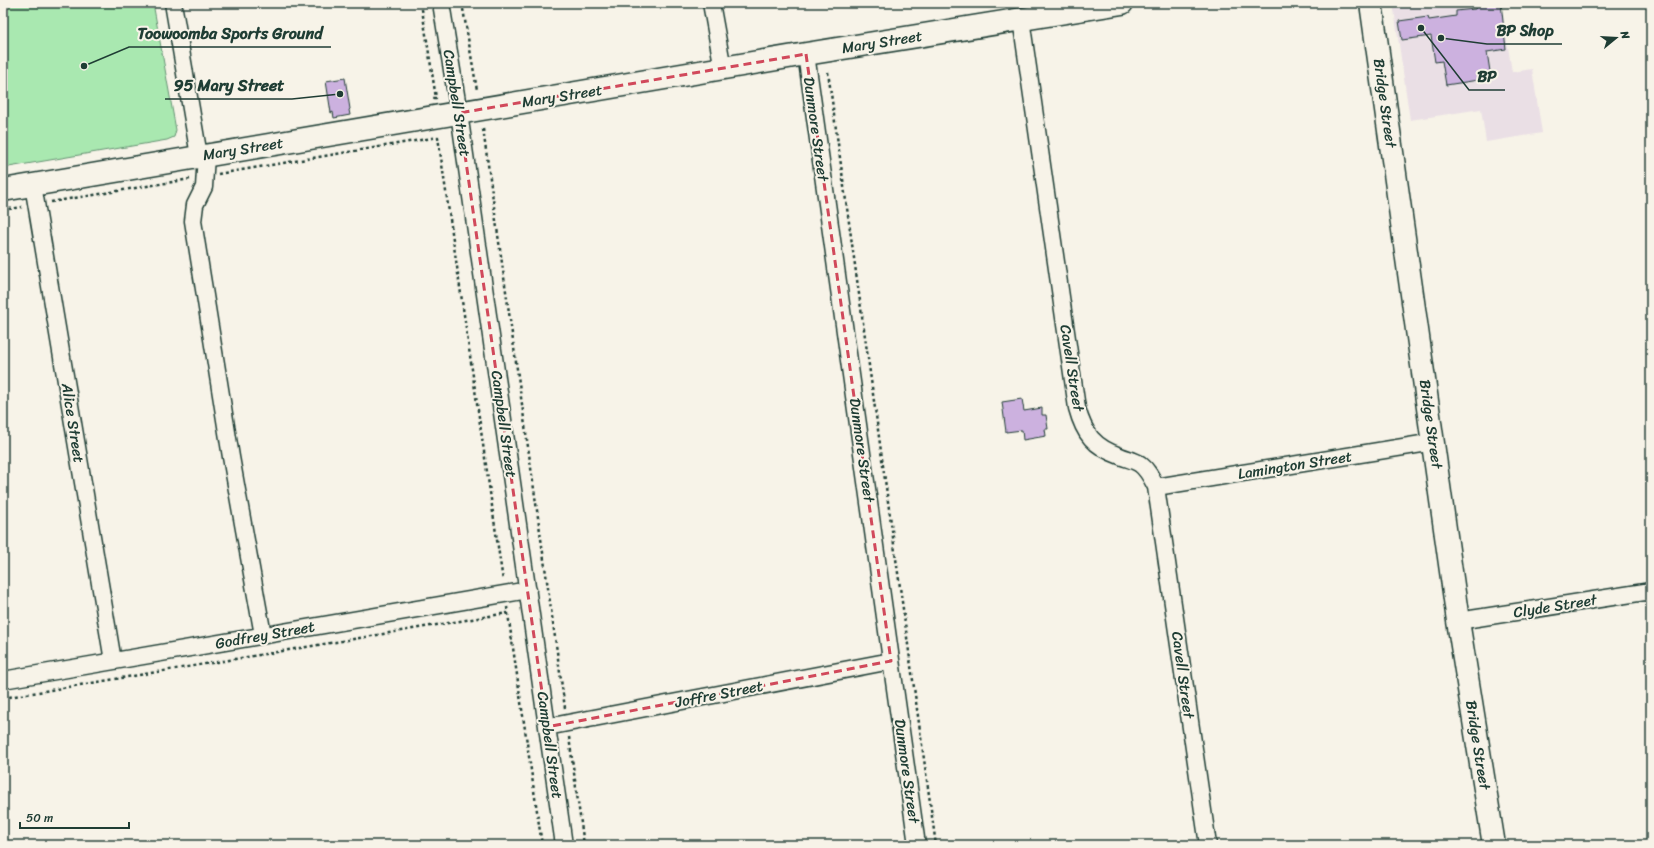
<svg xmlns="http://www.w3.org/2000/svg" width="1654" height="848" font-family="Sriracha,sans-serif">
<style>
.built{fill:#eadfe5}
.green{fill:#a9e8b0;stroke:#649272}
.building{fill:#ccb1df;stroke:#1f3d34}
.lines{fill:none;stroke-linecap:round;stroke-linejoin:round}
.street-casing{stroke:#1f3d34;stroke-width:19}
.secondary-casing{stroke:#1f3d34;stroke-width:25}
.path{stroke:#1f3d34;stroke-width:2.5;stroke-dasharray:3 3;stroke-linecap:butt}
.street{stroke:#f7f3e8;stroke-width:16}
.secondary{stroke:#f7f3e8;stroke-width:22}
.marked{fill:none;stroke:#d1495b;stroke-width:3;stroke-dasharray:8 5;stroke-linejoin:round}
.labels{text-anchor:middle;stroke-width:4;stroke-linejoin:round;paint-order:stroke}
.street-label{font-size:15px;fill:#1f3d34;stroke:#f7f3e8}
.leader{fill:none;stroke:#1f3d34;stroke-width:1.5}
.callout-dot{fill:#1f3d34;stroke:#f7f3e8;stroke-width:1.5}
.callout-label{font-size:16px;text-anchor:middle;font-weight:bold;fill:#1f3d34;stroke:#f7f3e8;stroke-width:4;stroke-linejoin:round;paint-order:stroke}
</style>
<rect width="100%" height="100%" fill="#f7f3e8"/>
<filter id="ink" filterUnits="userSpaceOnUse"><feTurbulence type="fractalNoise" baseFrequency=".025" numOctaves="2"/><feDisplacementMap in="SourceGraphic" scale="8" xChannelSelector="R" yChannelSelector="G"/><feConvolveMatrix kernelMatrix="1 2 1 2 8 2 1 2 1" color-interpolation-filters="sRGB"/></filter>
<g filter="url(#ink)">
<path class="built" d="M1393 3H1501L1512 72 1532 69 1542 133 1486 142 1481 109 1410 120Z"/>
<path class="green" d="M3 3H153L176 130 174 137 167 140 3 168Z"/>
<path class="building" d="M1479 3H1501L1506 49 1487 52 1491 78 1446 85 1442 61 1435 62 1431 36 1402 40 1399 21 1428 17 1429 20 1456 16V11L1475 9Z
M345 78 350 109 349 110 350 115 334 118 333 112 331 113 326 81Z
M1022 399 1024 411 1042 408V415H1046L1048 429H1045L1046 436 1023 440 1022 430 1006 432 1002 402Z"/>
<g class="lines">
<defs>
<path id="street" d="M173 3 199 156
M441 3 459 113 564 845
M711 3 723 69
M1021 19 1077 408C1084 434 1094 447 1120 456 1127 459 1134 460 1140 464 1148 470 1152 479 1156 487L1208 845
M806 54 917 845
M206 155 204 187 195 205 193 221 231 457 263 635
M33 185 113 661
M1156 487 1434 442
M1458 621 1651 591
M3 680 528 590
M547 727 891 661"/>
<path id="secondary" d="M1371 3 1458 621 1494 845
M3 190 806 54 1122 3"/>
</defs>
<use href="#street" class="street-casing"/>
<use href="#secondary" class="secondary-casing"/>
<path class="path" d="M421 3 436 98H433
M462 3 477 90
M828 72 936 845
M483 129 565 708
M218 174 438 137 503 581
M51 202 190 179
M3 210 22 207
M507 607 542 845
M3 698 508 613
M569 737 584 845"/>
<use href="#street" class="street"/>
<use href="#secondary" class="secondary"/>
</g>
</g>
<path class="marked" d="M806 54 891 661 547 727 459 113Z"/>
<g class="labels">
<g class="street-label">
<text transform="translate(882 42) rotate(-9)" y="5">Mary Street</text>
<text transform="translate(562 96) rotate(-9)" y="5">Mary Street</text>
<text transform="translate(457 103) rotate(81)" y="5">Campbell Street</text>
<text transform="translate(1385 103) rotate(82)" y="5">Bridge Street</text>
<text transform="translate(816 129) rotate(82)" y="5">Dunmore Street</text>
<text transform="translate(243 149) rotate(-9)" y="5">Mary Street</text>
<text transform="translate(1072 368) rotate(81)" y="5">Cavell Street</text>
<text transform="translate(73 423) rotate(81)" y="5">Alice Street</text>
<text transform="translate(504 424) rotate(82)" y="5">Campbell Street</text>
<text transform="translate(1431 424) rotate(82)" y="5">Bridge Street</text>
<text transform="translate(862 450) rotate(82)" y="5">Dunmore Street</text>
<text transform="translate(1295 465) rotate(-9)" y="5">Lamington Street</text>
<text transform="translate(1555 606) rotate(-9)" y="5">Clyde Street</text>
<text transform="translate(265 635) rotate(-10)" y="5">Godfrey Street</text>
<text transform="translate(1183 675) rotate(82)" y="5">Cavell Street</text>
<text transform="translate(719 694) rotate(-11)" y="5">Joffre Street</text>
<text transform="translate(550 745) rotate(82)" y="5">Campbell Street</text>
<text transform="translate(1478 745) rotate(81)" y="5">Bridge Street</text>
<text transform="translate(907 771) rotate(82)" y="5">Dunmore Street</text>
</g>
</g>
<path class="leader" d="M1441 38L1487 44H1562M84 66L129 47H331M1421 28L1469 90H1505M340 94L292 99H165"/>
<g class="callout-dot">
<circle cx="1441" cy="38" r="4"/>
<circle cx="84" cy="66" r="4"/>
<circle cx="1421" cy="28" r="4"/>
<circle cx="340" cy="94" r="4"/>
</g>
<g class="callout-label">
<text x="1525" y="36">BP Shop</text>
<text x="230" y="39">Toowoomba Sports Ground</text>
<text x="1487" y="82">BP</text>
<text x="229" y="91">95 Mary Street</text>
</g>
<rect width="1654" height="848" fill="none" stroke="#f7f3e8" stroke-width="16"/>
<rect x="8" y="8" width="1638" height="832" fill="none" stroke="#1f3d34" stroke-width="1.5" filter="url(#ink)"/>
<g transform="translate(1616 38) rotate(72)" stroke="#f7f3e8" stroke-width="3" paint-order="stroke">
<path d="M0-3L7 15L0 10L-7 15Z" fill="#1f3d34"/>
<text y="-6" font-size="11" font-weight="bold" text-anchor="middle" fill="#1f3d34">N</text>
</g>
<path d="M20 822v6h109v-6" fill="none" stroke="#1f3d34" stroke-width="2"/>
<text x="26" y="822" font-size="12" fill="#1f3d34" stroke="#f7f3e8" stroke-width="3" paint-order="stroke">50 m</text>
</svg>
